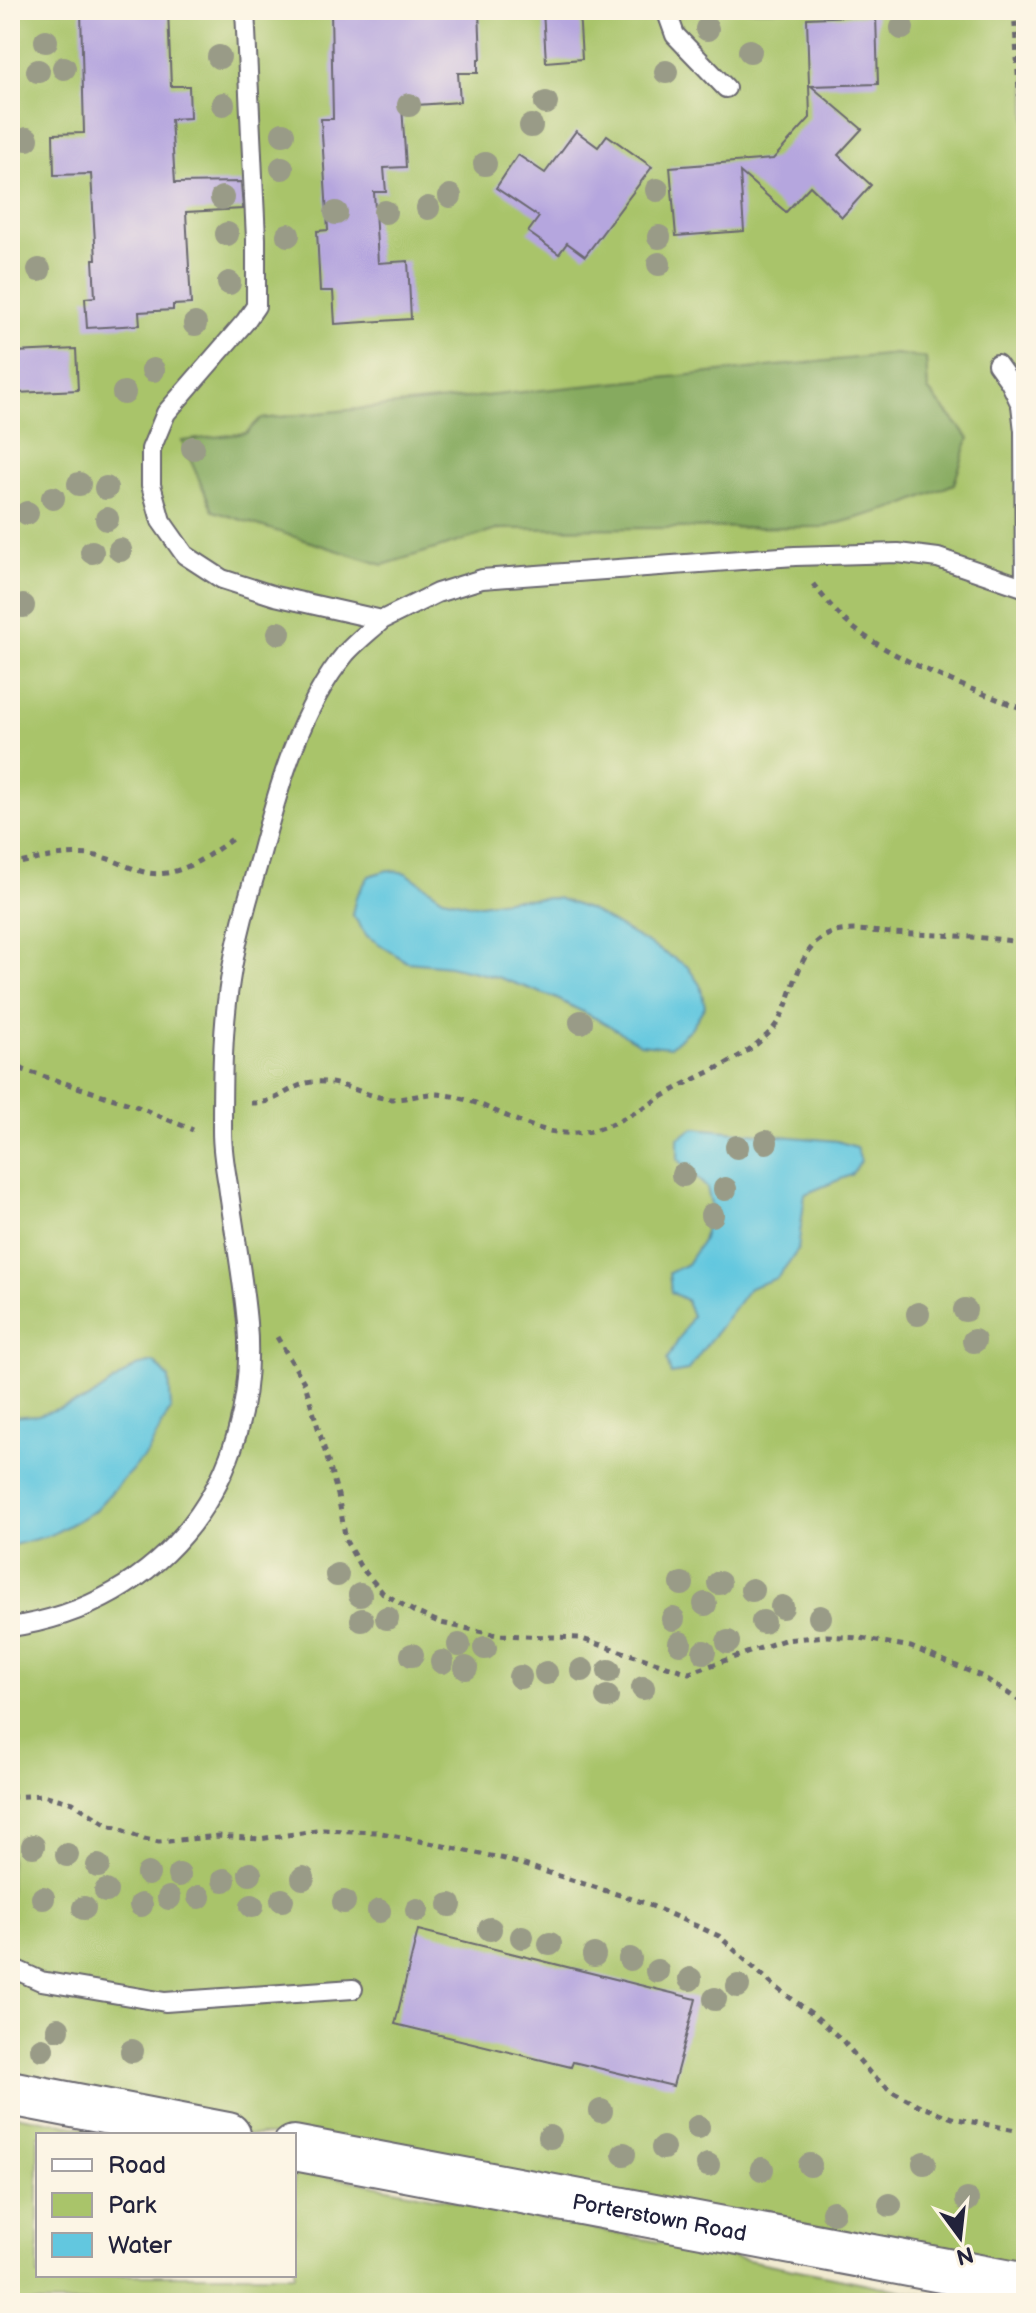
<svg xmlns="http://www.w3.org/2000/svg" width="1036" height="2313" font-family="'Balsamiq Sans',sans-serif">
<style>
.green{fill:#a9c46a;stroke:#667352;stroke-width:2}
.forest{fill:#86aa5e;stroke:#54664c;stroke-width:2}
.water{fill:#62c7df;stroke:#42748d;stroke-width:2}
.building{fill:#b5a6de}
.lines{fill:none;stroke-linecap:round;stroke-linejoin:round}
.lane-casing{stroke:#6a686f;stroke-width:22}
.secondary-casing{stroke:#6a686f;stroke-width:48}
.path{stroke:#6a686f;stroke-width:5;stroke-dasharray:6 6;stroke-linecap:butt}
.lane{stroke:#fff;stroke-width:18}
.secondary{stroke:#fff;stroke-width:44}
.tree{fill:#999b87}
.labels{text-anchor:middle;stroke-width:6;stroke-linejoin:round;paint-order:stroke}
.street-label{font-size:22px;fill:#22223b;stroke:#fcf5e5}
</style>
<rect width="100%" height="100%" fill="#fcf5e5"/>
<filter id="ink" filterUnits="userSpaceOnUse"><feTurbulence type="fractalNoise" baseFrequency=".0125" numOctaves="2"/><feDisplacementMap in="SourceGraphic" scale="16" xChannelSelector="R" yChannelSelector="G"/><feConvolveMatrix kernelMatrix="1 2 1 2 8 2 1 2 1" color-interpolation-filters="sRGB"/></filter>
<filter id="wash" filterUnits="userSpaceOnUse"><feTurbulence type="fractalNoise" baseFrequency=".006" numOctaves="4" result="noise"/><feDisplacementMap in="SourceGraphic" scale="32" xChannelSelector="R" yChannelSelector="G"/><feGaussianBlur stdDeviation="1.8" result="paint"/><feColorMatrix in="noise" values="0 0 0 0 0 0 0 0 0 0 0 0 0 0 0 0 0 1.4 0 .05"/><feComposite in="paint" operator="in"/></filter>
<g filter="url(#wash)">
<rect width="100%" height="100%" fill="#f1ead0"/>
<path class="green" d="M10 10H1026V2286L294 2135H249L10 2088Z
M10 2114 124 2135H38V2275H294V2169L963 2303H10Z"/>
<path class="forest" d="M895 354 926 358 928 390 969 438 954 484 903 505 825 527 500 529 383 565 213 511 182 441 246 433 260 419Z"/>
<path class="water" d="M388 870 406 873 443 898 474 905 513 899 557 898 590 910 687 966 700 985 705 1006 691 1028 670 1047 640 1044 603 1022 555 998 497 977 449 966 407 962 367 936 352 914 356 897 369 876Z
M694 1128 837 1141 856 1147 861 1161 851 1175 805 1194 798 1250 777 1278 749 1288 687 1371 671 1374 667 1360 692 1316 686 1300 671 1292 669 1273 687 1264 702 1241 712 1208 707 1188 678 1159V1138Z
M154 1362 169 1378 171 1408 147 1454 93 1512 51 1535 10 1546V1417L38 1415 89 1399 136 1366Z"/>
<g id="blocks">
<path class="building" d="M81 10H168L171 86H189L190 118 171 119 175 183 241 182 243 209 186 212 191 304 173 305V310L139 312 140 325 87 328 85 298 95 297 93 259H96L91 174 54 175 53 134 84 133Z
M331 10H479L481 59H478V73H458L460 102 402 106 406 167 384 168 386 192H374L378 263 408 261 411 319 335 324 333 291H320L317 231 328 230 321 119H333Z
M543 10H579L582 59 546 62Z
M876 15 878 84 811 86 862 129 838 155 871 185 842 217 810 186 786 212 740 172 744 231 676 236 670 167 773 159 810 118 807 18Z
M576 131 598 147 607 135 652 167 585 256 567 243 559 254 528 232 539 217 496 188 518 155 545 173Z
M76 349 78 390 17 393 15 352Z
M418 1930 696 1999 673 2086 573 2062 571 2067 395 2024Z"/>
</g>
</g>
<g filter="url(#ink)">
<use href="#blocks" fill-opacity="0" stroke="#6a686f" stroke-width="2"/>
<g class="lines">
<defs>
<path id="lane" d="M245 10 256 239V306L245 322 166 413 151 449V485L161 521 185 555 222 579 275 596 382 620 437 593 482 579 795 556 898 553 938 558 1026 588
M666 10 675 35 726 88
M997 364 1010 382 1021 405 1024 431 1025 587
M10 1627C165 1605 260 1477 247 1323 243 1277 234 1231 228 1185 225 1168 222 1149 222 1131 222 1082 222 1030 230 981 236 939 248 898 260 857 278 789 300 708 346 653 357 641 370 631 382 620
M10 1967 41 1981 165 2002 353 1989"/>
<g id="secondary">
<path d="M10 2093 228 2135"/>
<path id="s1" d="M294 2148 1026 2286"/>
</g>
</defs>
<use href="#lane" class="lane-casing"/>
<use href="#secondary" class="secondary-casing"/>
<path class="path" d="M1014 10 1021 121
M1026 113 1021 121 1026 161
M813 584C825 599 837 614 851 626 898 663 971 689 1026 710
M10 865C38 859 69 851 97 856 114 859 128 868 144 872 176 881 211 854 235 837
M10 1062 24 1070 133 1105 193 1130
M251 1103C279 1104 290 1084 313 1082 338 1080 359 1093 383 1098 402 1102 419 1093 437 1094 493 1098 536 1146 594 1130 625 1121 653 1101 681 1086 712 1070 744 1058 769 1033 797 1006 791 948 832 933 850 927 874 932 893 933 937 935 982 936 1026 943
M277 1337 305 1384 338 1495 346 1541 360 1566 383 1593 415 1612 441 1623 497 1635 579 1638 689 1673 784 1640 826 1636 860 1638 911 1647 983 1677 1026 1705
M10 1797 43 1795 73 1803 106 1824 144 1839 159 1842 219 1836 259 1839 323 1830 377 1832 505 1859 645 1903 719 1936 773 1985 815 2016 843 2041 870 2073 890 2090 920 2106 952 2118 1026 2132"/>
<use href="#lane" class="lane"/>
<use href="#secondary" class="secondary"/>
</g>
<g class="tree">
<circle cx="902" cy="28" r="12"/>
<circle cx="707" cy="29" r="12"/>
<circle cx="46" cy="41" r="12"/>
<circle cx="750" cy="51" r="12"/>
<circle cx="219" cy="57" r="12"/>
<circle cx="64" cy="68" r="12"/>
<circle cx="38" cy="71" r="12"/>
<circle cx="666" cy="72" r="12"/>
<circle cx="546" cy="103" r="12"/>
<circle cx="223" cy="104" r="12"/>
<circle cx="409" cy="105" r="12"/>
<circle cx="531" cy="126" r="12"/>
<circle cx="283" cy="134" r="12"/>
<circle cx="27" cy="139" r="12"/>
<circle cx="485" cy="164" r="12"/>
<circle cx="282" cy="168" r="12"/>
<circle cx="657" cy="190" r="12"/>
<circle cx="450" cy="196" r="12"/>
<circle cx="222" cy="198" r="12"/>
<circle cx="428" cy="208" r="12"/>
<circle cx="385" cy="212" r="12"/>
<circle cx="336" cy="213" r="12"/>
<circle cx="227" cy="234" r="12"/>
<circle cx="288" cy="235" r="12"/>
<circle cx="659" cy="237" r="12"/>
<circle cx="659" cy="264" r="12"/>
<circle cx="39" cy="270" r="12"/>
<circle cx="229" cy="283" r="12"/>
<circle cx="195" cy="324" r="12"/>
<circle cx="153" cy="370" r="12"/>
<circle cx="124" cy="393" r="12"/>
<circle cx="193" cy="448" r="12"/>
<circle cx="79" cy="484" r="12"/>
<circle cx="106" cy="488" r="12"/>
<circle cx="53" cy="498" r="12"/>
<circle cx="27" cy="513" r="12"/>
<circle cx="107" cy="519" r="12"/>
<circle cx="120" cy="550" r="12"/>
<circle cx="92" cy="552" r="12"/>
<circle cx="23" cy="606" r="12"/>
<circle cx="279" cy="633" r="12"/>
<circle cx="581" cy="1022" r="12"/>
<circle cx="766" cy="1142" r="12"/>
<circle cx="737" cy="1147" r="12"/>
<circle cx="683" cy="1175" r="12"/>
<circle cx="725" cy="1189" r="12"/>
<circle cx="712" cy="1215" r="12"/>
<circle cx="965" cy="1310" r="12"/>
<circle cx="918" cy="1314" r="12"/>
<circle cx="974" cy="1341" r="12"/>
<circle cx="337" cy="1575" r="12"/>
<circle cx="719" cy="1583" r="12"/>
<circle cx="682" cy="1584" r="12"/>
<circle cx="752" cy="1590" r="12"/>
<circle cx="360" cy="1595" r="12"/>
<circle cx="705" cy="1604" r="12"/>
<circle cx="782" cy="1607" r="12"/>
<circle cx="820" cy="1617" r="12"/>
<circle cx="387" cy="1618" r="12"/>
<circle cx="673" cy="1619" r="12"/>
<circle cx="362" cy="1620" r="12"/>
<circle cx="763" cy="1622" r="12"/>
<circle cx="728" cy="1642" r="12"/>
<circle cx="680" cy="1643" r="12"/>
<circle cx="459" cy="1645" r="12"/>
<circle cx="485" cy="1648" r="12"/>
<circle cx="704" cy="1652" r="12"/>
<circle cx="412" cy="1655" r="12"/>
<circle cx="442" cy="1662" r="12"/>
<circle cx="466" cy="1668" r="12"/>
<circle cx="582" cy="1670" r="12"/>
<circle cx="609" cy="1671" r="12"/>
<circle cx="546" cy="1673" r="12"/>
<circle cx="520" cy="1677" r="12"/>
<circle cx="643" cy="1688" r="12"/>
<circle cx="607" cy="1697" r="12"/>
<circle cx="33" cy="1846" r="12"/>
<circle cx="67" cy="1855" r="12"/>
<circle cx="98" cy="1866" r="12"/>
<circle cx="148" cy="1874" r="12"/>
<circle cx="250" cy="1874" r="12"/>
<circle cx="179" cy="1875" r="12"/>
<circle cx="303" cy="1878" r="12"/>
<circle cx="224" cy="1880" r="12"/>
<circle cx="106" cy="1891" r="12"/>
<circle cx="199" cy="1897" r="12"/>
<circle cx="43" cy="1898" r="12"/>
<circle cx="169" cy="1898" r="12"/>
<circle cx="282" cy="1900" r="12"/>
<circle cx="344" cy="1902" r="12"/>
<circle cx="141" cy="1905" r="12"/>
<circle cx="450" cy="1905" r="12"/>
<circle cx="252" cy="1906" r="12"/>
<circle cx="84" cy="1908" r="12"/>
<circle cx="417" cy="1910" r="12"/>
<circle cx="379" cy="1911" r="12"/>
<circle cx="490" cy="1929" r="12"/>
<circle cx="522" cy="1937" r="12"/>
<circle cx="550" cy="1944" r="12"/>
<circle cx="594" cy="1955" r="12"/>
<circle cx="630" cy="1959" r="12"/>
<circle cx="657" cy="1971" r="12"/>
<circle cx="690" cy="1979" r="12"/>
<circle cx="738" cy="1986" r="12"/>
<circle cx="715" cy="1999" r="12"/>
<circle cx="58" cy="2029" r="12"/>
<circle cx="42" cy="2049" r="12"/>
<circle cx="132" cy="2051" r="12"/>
<circle cx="601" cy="2111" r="12"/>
<circle cx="698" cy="2127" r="12"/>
<circle cx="550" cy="2137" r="12"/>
<circle cx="663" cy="2148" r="12"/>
<circle cx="624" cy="2154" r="12"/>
<circle cx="924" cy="2163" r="12"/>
<circle cx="708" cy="2165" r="12"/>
<circle cx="810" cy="2165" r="12"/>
<circle cx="762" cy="2169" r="12"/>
<circle cx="967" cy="2200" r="12"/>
<circle cx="890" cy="2205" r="12"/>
<circle cx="833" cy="2212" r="12"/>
</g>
</g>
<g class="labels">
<g class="street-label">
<text dy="8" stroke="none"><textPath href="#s1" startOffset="372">Porterstown Road</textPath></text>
</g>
</g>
<rect width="1036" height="2313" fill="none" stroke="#fcf5e5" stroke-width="40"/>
<rect x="36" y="2133" width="260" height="144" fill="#fcf5e5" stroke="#a5a1a1" stroke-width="2"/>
<rect x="52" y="2159" width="40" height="12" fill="#ffffff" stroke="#a5a1a1" stroke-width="2"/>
<text x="108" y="2173" font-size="24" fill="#22223b">Road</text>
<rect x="52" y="2193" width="40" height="24" fill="#a9c46a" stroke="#a5a1a1" stroke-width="2"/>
<text x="108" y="2213" font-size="24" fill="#22223b">Park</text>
<rect x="52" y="2233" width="40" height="24" fill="#62c7df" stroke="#a5a1a1" stroke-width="2"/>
<text x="108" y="2253" font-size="24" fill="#22223b">Water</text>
<g transform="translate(960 2237) rotate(165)" stroke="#fcf5e5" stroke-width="6" paint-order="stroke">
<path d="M0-6L14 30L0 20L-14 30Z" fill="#22223b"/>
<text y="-12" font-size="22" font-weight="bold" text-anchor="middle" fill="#22223b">N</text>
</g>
</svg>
